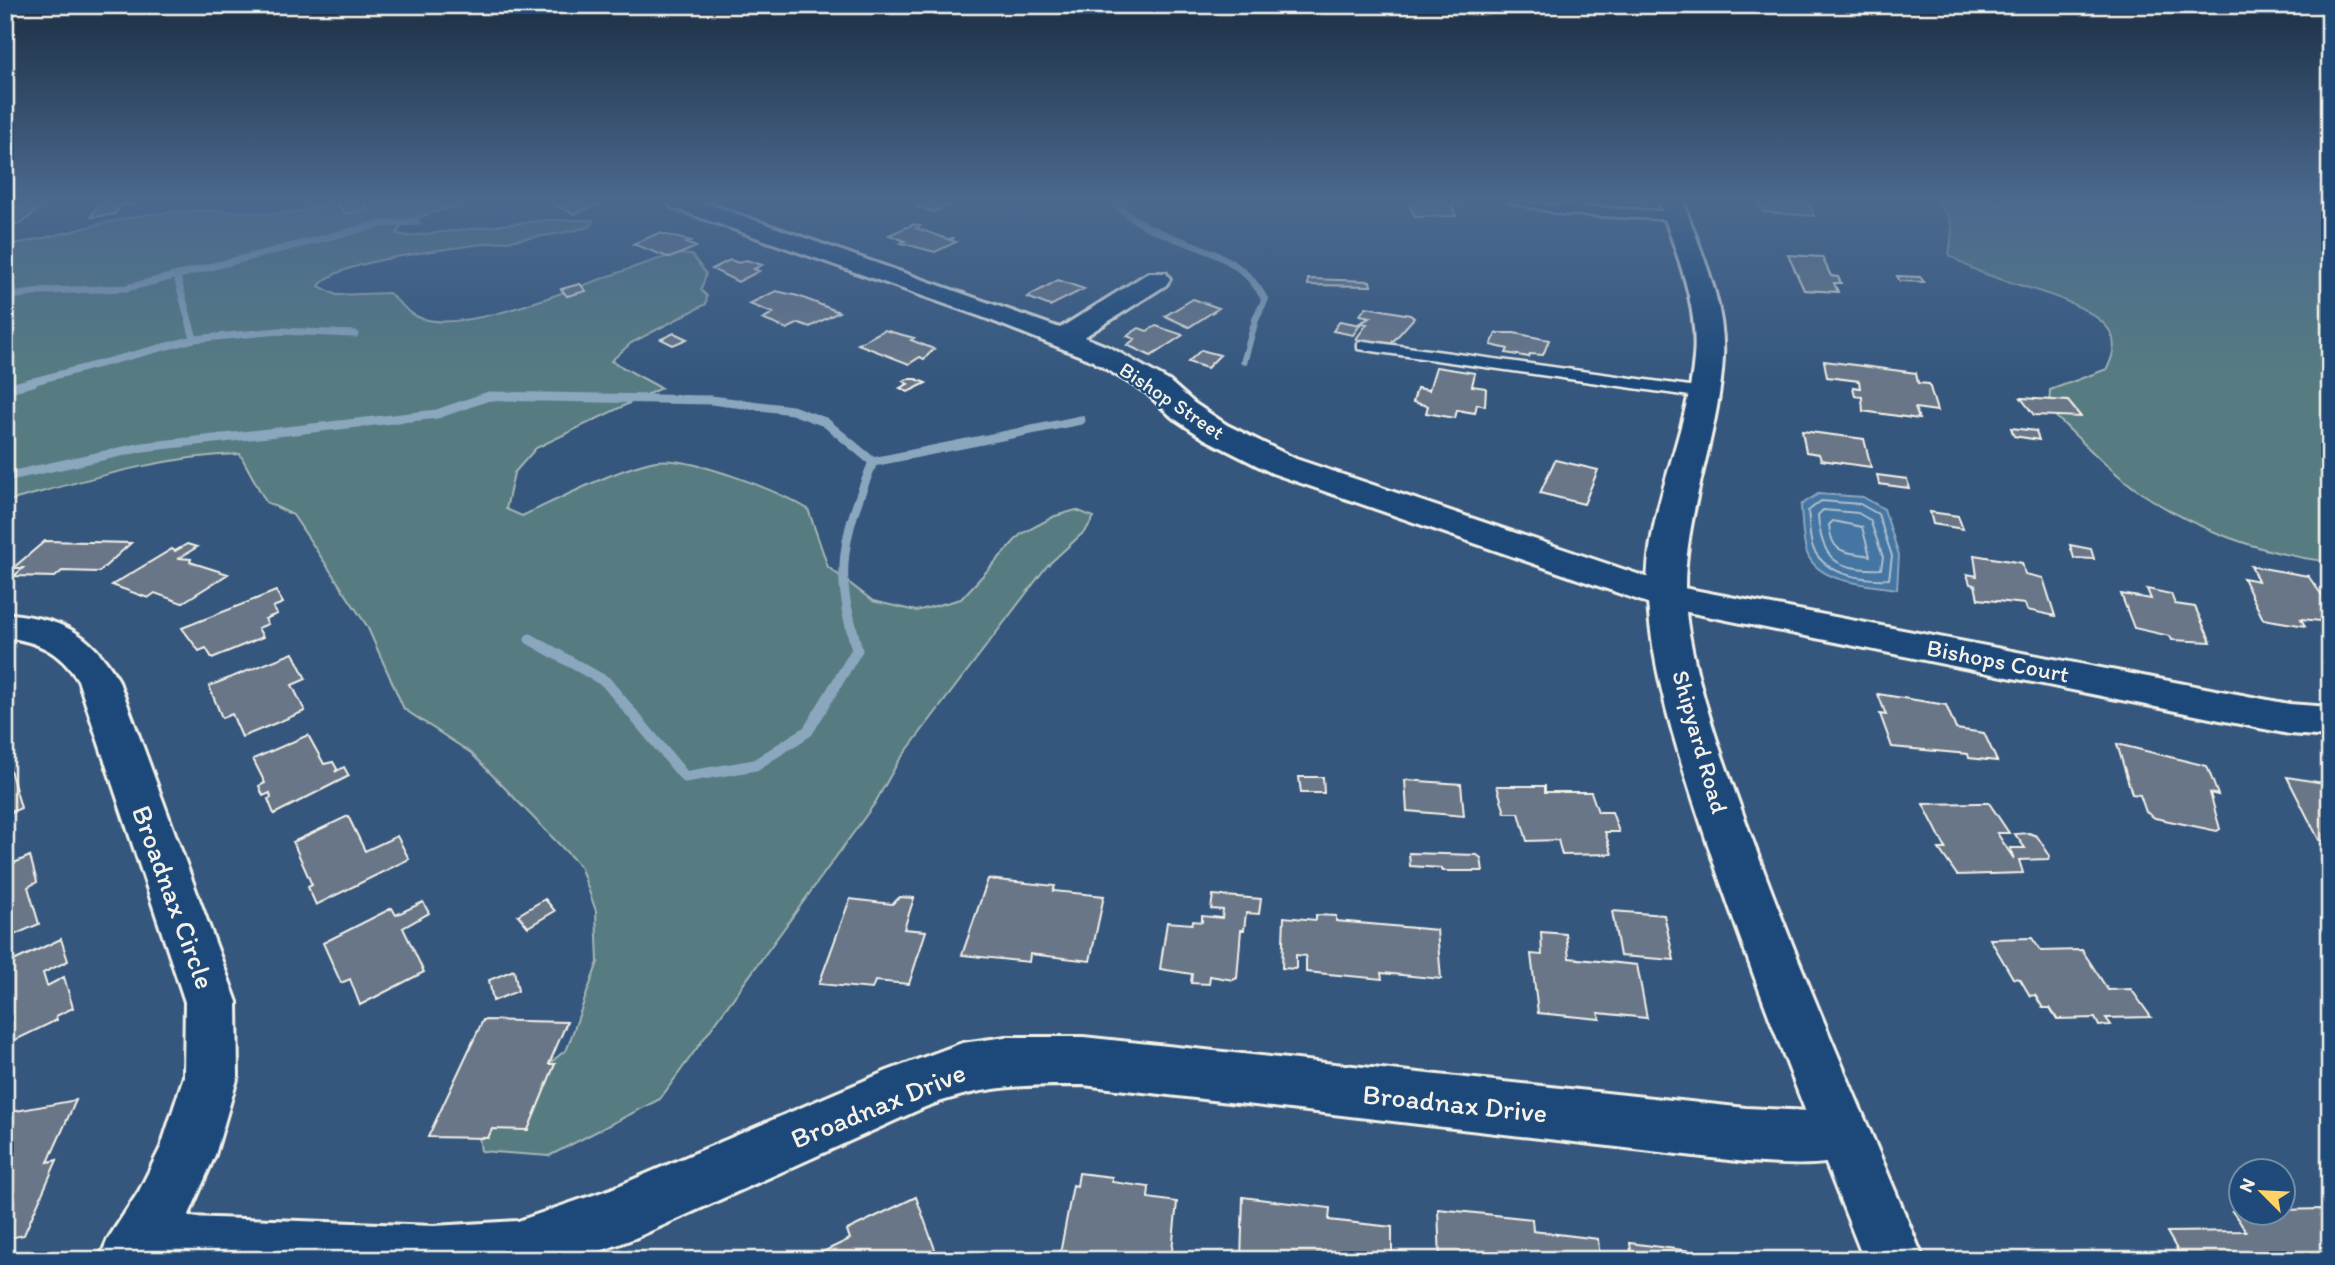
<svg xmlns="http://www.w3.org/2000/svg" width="2335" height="1265" font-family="Itim,sans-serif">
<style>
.green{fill:#577c82;stroke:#a6b6b5;stroke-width:2}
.water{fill:#4575a2;stroke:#8ba7be;stroke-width:2}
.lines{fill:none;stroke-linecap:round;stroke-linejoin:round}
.shore{stroke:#aebfcc;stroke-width:2}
.stream-far2{stroke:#8ba7be;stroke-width:7}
.stream-far1{stroke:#8ba7be;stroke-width:9}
.stream{stroke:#8ba7be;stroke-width:11}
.building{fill:#697688;stroke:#f4f1e8;stroke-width:2}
.service-casing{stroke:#f4f1e8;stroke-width:5}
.minor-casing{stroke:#f4f1e8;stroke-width:6}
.tertiary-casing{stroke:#f4f1e8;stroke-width:6}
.service{fill:#1f4a7a;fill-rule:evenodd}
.minor{fill:#1f4a7a;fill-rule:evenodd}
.tertiary{fill:#1f4a7a;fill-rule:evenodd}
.labels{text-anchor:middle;stroke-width:5;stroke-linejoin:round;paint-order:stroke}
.far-street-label{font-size:21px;fill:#f4f1e8;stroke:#1f4a7a}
.street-label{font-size:24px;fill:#f4f1e8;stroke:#1f4a7a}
.near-street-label{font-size:28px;fill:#f4f1e8;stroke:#1f4a7a}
</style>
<rect width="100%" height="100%" fill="#35577e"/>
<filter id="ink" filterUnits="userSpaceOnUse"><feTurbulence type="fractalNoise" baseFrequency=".0143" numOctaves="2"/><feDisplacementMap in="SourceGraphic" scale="14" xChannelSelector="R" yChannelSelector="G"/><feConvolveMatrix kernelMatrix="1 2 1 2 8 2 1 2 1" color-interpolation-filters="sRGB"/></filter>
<g filter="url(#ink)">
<path class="green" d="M327 202H468L403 222 397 234 409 236 547 220H593L591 226C538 244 344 250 319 286L336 295 389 293C398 301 408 313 418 317 471 340 617 267 677 254L692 255 706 274 701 290 707 296 706 304 631 343 611 361 661 388 536 448 514 473 506 509 522 516C559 499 618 468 656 461 691 456 778 491 808 509L828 567 873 601 916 611 961 599 1021 534 1055 516 1076 510 1094 517 1086 530 1047 566 898 762 875 803 660 1099 549 1156 481 1151 477 1123 567 1049 598 962 596 911 580 866 471 753 404 709 367 626 293 515 266 502 240 454C160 456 83 481 5 502V245C55 239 102 220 152 214 173 212 196 210 217 211 262 211 283 221 327 202Z
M1936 202H2330V562C2264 554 2195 530 2140 492 2107 469 2078 437 2049 410L2050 390 2107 369C2112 358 2117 345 2111 333 2092 299 2011 286 1978 271 1968 267 1958 261 1949 255 1952 230 1957 221 1936 202Z"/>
<path class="water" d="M1818 494 1863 497 1884 509 1899 555 1897 589C1868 584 1815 584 1806 550 1802 536 1802 520 1801 505Z"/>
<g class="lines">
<path class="shore" d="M1821 501 1860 504 1878 514 1892 556 1889 579C1864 580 1827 576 1814 550 1808 538 1810 523 1808 511Z
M1823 510 1858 513 1870 520 1883 557 1881 569C1836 571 1821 559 1818 515Z
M1833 521 1862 527 1870 556C1844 551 1832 555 1829 525Z"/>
<path class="stream-far2" d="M1114 202C1159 251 1232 236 1265 300L1256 318 1244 361
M177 277 194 339
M5 297 46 291 127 288 380 224 417 222
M27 383 194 339 279 331 355 334"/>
<path class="stream-far1" d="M5 389 33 382
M5 477 143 447 437 414 489 396 711 400 792 410 825 422 873 462 1081 420
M848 611C835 557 853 512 873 462"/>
<path class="stream" d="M530 639 606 682 685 777 755 765 808 731 857 650 847 610"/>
</g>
<path class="building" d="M99 202H144L120 206 115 214 91 217Z
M363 202 368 209 346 214 336 203Z
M549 202H605L574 214Z
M923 202H954L933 212 916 206Z
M1408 202H1458L1459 205H1451L1456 216 1415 217Z
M1759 202H1809L1814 216 1763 212Z
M47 203 20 224 5 225V208Z
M914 224 920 226 916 228 947 239 954 238 950 240 956 242 935 252 901 243 905 241 889 235Z
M659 233 691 241 686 243 696 247 670 258 633 244Z
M1788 255 1822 257 1831 276 1838 277 1841 283H1834L1838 292 1804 290Z
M730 260 739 263 746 260 762 265 754 269 759 271 738 282 712 269Z
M1897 276 1920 277 1924 282 1900 281Z
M1308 279 1370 281 1371 286 1308 285Z
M1058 280 1084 289 1050 306 1027 297Z
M580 284 586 291 567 296 561 289Z
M776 291 798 296 839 312 810 327 799 323 787 329 762 319 773 313 749 304Z
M1193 299 1219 308 1189 327 1165 316Z
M1366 307 1410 315 1414 318 1389 346 1356 339 1367 324 1360 323 1371 317 1360 315Z
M1340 321 1360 325 1353 335 1333 331Z
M1156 326 1183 335 1151 356 1127 345 1135 339 1127 336 1139 328 1147 331Z
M884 330 914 338 911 340 934 349 924 359 920 357 909 364 858 344Z
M674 333 687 339 673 345 661 339Z
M1496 333H1514L1549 340 1543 355 1530 354 1529 357 1506 353 1508 349 1491 345Z
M1201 350 1220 355 1207 368 1188 362Z
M1824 361 1916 373 1918 383 1929 384 1937 411 1915 408 1919 419 1863 411 1862 397 1855 396 1853 387 1860 388 1859 381 1827 377Z
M1436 367 1475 373 1472 386 1486 388 1485 406 1477 404 1475 413 1457 410 1455 418 1426 413 1428 406 1413 402 1417 388 1429 390Z
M908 379H916L926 383 908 392 900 388 908 384 903 381Z
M2021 398 2068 401 2081 417 2034 415Z
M2011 428 2036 431 2039 440 2014 436Z
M1802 431 1864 439 1871 467 1821 460 1819 454 1806 452Z
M1555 460 1598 470 1584 504 1540 493Z
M1877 475 1907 479 1909 488 1879 484Z
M1930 512 1958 516 1963 529 1933 524Z
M45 541 131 543 99 572 62 571 55 577 14 576 23 568H13Z
M187 544 197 547 179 558 191 559 190 562 228 574 182 603 155 593 148 598 112 585 172 549 175 551Z
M2070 545 2091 549 2094 559 2074 558Z
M1974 555 2022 563 2025 574 2043 578 2055 616 2027 610 2025 604 1978 599 1975 585 1970 584 1967 574 1977 576Z
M2251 566 2308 576 2330 606V622L2301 619 2305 626 2263 619 2243 578 2258 581Z
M2147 589 2171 594 2175 604 2195 607 2211 642 2172 640 2170 636 2134 628 2121 594 2151 599Z
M276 591 283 603 273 607 277 614 265 619 268 624 258 628 263 637 212 658 206 648 199 651 182 628Z
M293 653 306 679 292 685 305 711 242 737 232 714 222 718 209 686Z
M1878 694 1946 705 1956 729 1984 733 1997 761 1969 758 1968 754 1892 747 1880 714 1886 715Z
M308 735 324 764 333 762 337 769 335 772 344 767 349 776 274 814 268 799 271 798 270 793 263 796 259 786 265 783 253 759Z
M2117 744 2207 766 2218 795 2210 793 2220 829 2217 831 2155 818 2146 812 2140 795 2132 794Z
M9 766 21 808 5 815V768Z
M1299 777H1323L1324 793H1301Z
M2287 777 2330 784V843L2319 840Z
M1405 780 1461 784 1464 816 1407 811Z
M1497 786H1545V792H1591L1598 812H1612L1619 832H1605L1612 854 1562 855 1558 840 1527 841 1519 813H1505Z
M1978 803H1989L2009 833H1997L2014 859 2010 848H2025L2015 834 2029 833 2037 836 2050 856 2048 859 2019 860 2023 873 1957 875 1939 849H1946L1923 804Z
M348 816 365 851 397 836 409 859 316 905 308 887 312 885 293 842Z
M1409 853 1477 855 1481 858 1483 871H1442V868L1410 866Z
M30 856 37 882 28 887 39 924 5 939V867Z
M988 879 1055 886 1053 891 1104 896 1090 961 1030 954 1029 962 962 955Z
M1213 895 1261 899 1259 914 1246 913 1244 930H1241L1237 978 1233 980 1210 976 1209 984 1191 983 1192 974 1160 969 1167 922 1192 924 1193 921 1202 922V916L1222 918 1223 910 1211 909Z
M900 897 914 898 904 929 926 931 909 984 875 981 872 989 819 984 850 899 892 904Z
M545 899 555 911 528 927 518 915Z
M423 902 429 913 403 928 424 972 360 1005 350 979 341 983 323 943 392 908 396 915Z
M1612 911 1664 915 1674 960 1620 956Z
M1316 915 1336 916V921L1437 930 1441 979 1381 973 1382 979 1306 972V956L1296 955V969L1282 968 1284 917 1316 920Z
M1541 932 1566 934 1569 958 1637 965 1647 1018 1598 1013 1600 1019 1538 1013 1531 954 1542 955Z
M2032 938 2041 951 2082 950 2108 990 2131 989 2151 1017 2106 1018 2111 1025 2099 1026 2095 1018 2057 1019 2050 1008H2043L2035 995 2030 996 2020 979 2013 978 1990 939Z
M61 939 68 961 43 973 47 986 64 977 73 1008 56 1016 57 1020 5 1045V965Z
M514 970 518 991 493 1001 489 980Z
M483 1020 567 1022 549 1064H555L528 1130 492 1129 488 1138 428 1137Z
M76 1100 48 1162 57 1160 24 1235 5 1239V1113Z
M1079 1173 1112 1177V1182L1149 1187 1148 1198 1177 1202 1171 1260 1059 1259 1073 1185 1077 1186Z
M916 1197 937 1255 929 1260H806L850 1239 847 1230Z
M1243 1197 1330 1208 1329 1220 1392 1227V1260H1241Z
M1438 1209 1532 1219 1533 1231 1598 1239 1600 1260H1440Z
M2322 1209 2330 1217V1260H2183L2167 1232 2246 1231 2232 1211 2282 1212V1210Z
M1630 1243 1720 1255 1721 1260H1632Z"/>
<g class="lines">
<defs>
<path id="service" d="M1509 202 1676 212 1683 216 1676 220 1561 214Z
M1364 341 1704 388 1712 393 1704 398 1358 349V343Z"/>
<path id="minor" d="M668 202H703L1060 328 1148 273H1166L1170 279 1166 285 1084 337 1111 348 1169 381 1194 403 1227 425 1296 459 1673 586 2289 704 2330 707V737L2289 734 1653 605 1272 473 1205 439 1172 417 1147 393 1091 360 985 318 671 207Z
M5 613C62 620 87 629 118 679L237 1002 238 1076 215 1155 188 1217 434 1226 518 1221 611 1189 887 1071 962 1043 1006 1037H1083L1746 1108 1810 1111 1842 1108 1862 1116 1870 1135 1862 1154C1824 1169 1786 1164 1746 1162L1083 1085C1022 1085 983 1085 925 1107L635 1238 577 1260H99L108 1239 139 1191 161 1147 184 1076 185 1002 78 680C59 651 39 642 5 637Z"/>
<path id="tertiary" d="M1659 202H1683C1701 252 1726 304 1723 358 1718 450 1673 534 1688 628 1700 699 1726 768 1751 836 1803 980 1866 1119 1924 1260H1864C1809 1120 1753 981 1706 839 1681 762 1654 684 1648 603 1641 519 1687 441 1694 358 1699 305 1676 252 1659 202Z"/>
</defs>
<use href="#service" class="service-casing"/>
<use href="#minor" class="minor-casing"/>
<use href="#tertiary" class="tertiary-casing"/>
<use href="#service" class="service"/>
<use href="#minor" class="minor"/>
<use href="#tertiary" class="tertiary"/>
</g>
</g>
<linearGradient id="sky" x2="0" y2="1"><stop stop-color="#1d3045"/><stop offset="0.53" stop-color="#4b698f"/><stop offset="1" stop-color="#4b698f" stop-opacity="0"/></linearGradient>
<rect width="2335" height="380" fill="url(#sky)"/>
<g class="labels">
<g class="far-street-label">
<text transform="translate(1172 401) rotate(34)" y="7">Bishop Street</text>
</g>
<g class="street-label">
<text transform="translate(1998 661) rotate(11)" y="8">Bishops Court</text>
<text transform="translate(1700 742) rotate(74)" y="8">Shipyard Road</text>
</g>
<g class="near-street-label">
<text transform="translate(174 897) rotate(70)" y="10">Broadnax Circle</text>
<text transform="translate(1455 1103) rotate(6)" y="10">Broadnax Drive</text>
<text transform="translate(878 1105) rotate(-22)" y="10">Broadnax Drive</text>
</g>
</g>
<rect width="2335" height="1265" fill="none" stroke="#1f4a7a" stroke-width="28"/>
<rect x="14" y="14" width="2307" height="1237" fill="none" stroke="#f4f1e8" stroke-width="2.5" filter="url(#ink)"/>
<g transform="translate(2262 1192) rotate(294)"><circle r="33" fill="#1f4a7a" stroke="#748da6" stroke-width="2"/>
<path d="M0-5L12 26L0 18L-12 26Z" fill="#ffd166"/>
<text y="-10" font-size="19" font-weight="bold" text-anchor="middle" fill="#f4f1e8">N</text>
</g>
</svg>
